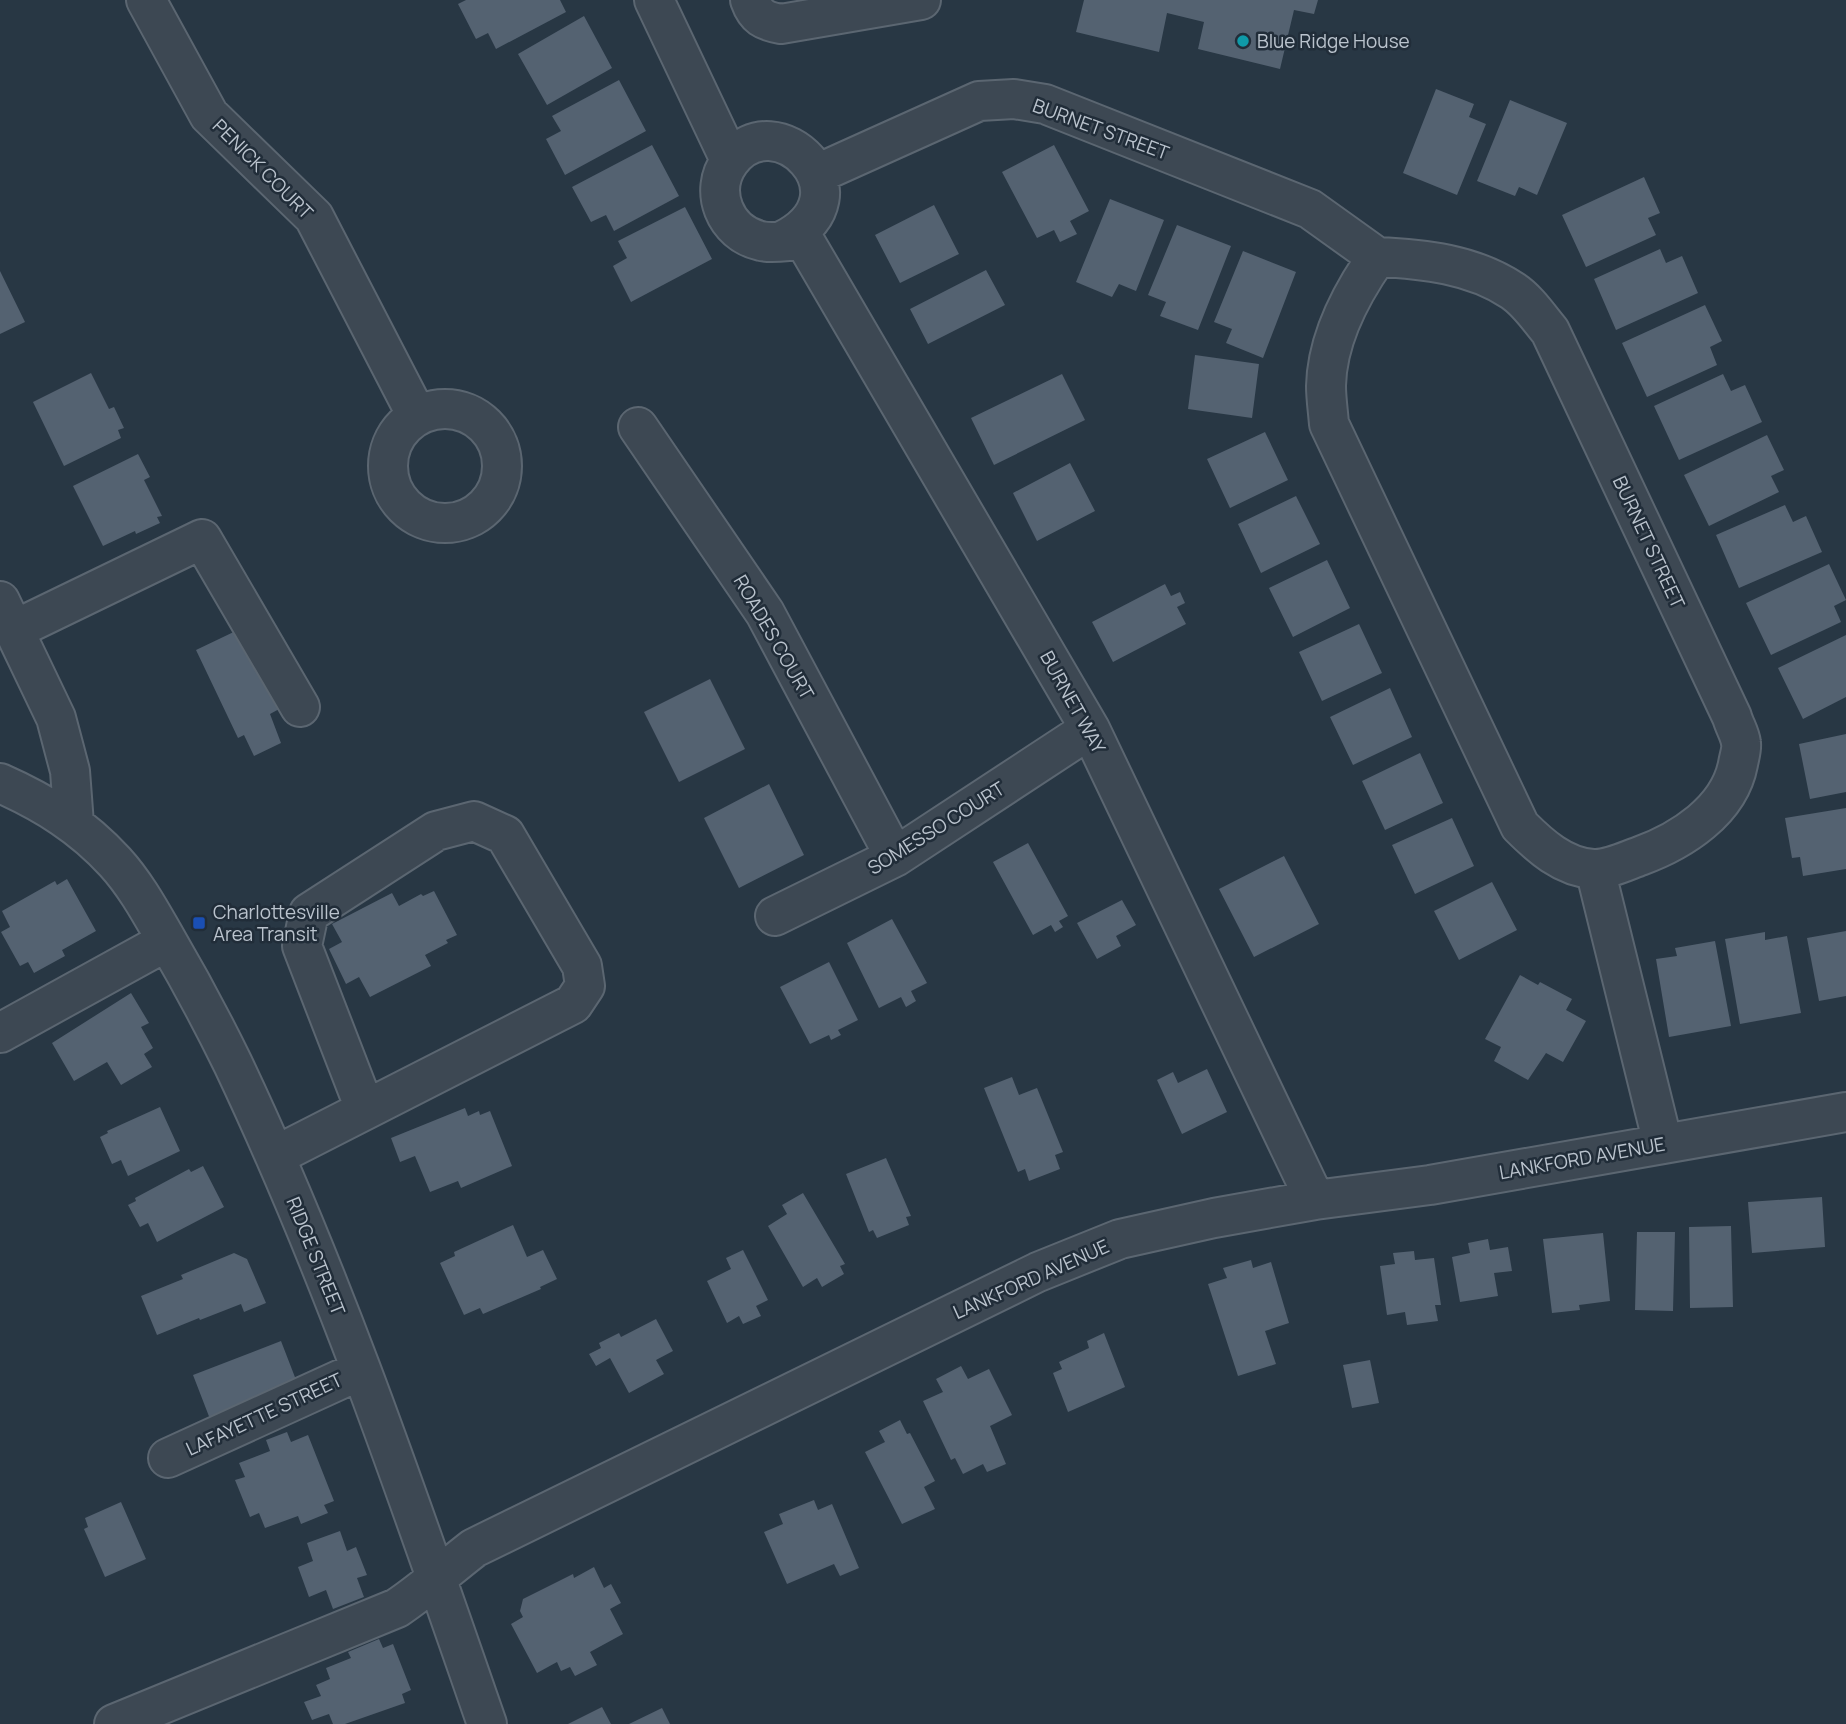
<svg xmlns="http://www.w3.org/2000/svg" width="1846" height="1724" font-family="Manrope,sans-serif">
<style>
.building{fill:#546271}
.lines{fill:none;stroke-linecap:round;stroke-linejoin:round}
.minor-casing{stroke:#5b6671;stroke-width:42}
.minor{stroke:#3d4853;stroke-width:38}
.culture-dot{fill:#0f9aa8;stroke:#212d39;stroke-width:2.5}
.transit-dot{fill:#1a4fb4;stroke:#212d39;stroke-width:2.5}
.labels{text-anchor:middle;stroke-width:5;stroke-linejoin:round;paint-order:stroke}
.poi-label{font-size:19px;fill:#bac3cd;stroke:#212d39;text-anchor:start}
.street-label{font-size:19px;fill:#bac3cd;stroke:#212d39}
</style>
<rect width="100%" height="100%" fill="#283744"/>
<path class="building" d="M466 0H560L566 12 496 49 488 33 476 39 458 4Z
M1084 0H1318L1314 14 1294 10 1280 69 1198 49 1204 22 1167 13 1159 52 1076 32Z
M584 16 612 68 547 105 518 54Z
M619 80 646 131 565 175 546 139 561 131 552 116Z
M1436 89 1474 104 1469 117 1486 124 1457 195 1403 173Z
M1510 100 1567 123 1537 195 1519 187 1515 196 1477 181Z
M652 145 679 196 614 231 606 215 591 222 572 187Z
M1054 145 1089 211 1070 221 1077 234 1060 242 1054 230 1037 238 1002 172Z
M1644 177 1660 213 1648 218 1656 235 1586 267 1562 215Z
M1110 199 1164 220 1136 291 1119 284 1112 297 1076 282Z
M934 205 959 254 900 283 875 235Z
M685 207 712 259 631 302 613 266 627 258 618 241Z
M1177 225 1231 246 1198 330 1160 316 1166 302 1148 295Z
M1660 249 1666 263 1682 256 1698 293 1616 330 1594 279Z
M1243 251 1296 272 1263 358 1226 343 1232 329 1214 322Z
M986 270 1005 305 928 344 910 309Z
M0 271 25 322 0 334Z
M1705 305 1722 341 1710 347 1717 365 1647 397 1622 343Z
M1195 355 1259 364 1252 418 1188 409Z
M91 373 109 409 114 407 124 428 118 430 121 438 64 466 33 402Z
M1062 374 1085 420 994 465 971 418Z
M1723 374 1731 391 1745 385 1762 422 1679 460 1654 406Z
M1265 432 1288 480 1230 508 1207 459Z
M1767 435 1784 470 1771 476 1779 492 1709 526 1684 475Z
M138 454 150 477 144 480 162 516 157 517 160 523 136 534 135 531 103 546 73 486Z
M1070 463 1095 511 1037 541 1013 493Z
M1296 496 1320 544 1261 573 1238 524Z
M1785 505 1793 522 1806 516 1822 552 1739 588 1716 535Z
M1327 560 1350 608 1293 637 1269 588Z
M1829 564 1846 600 1834 606 1841 622 1771 655 1746 603Z
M1165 584 1171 596 1180 592 1185 603 1177 607 1186 624 1113 662 1092 622Z
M1359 624 1382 673 1322 701 1299 652Z
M242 628 281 708 270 714 281 743 254 756 244 735 238 738 196 650Z
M1846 635V697L1803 719 1778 668Z
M710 679 745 749 679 782 644 712Z
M1390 688 1412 737 1353 765 1330 717Z
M1846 734V792L1810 799 1799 744Z
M1420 753 1443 803 1385 830 1362 781Z
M769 784 804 855 739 888 704 818Z
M1846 808V869L1803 876 1800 857 1792 858 1785 818Z
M1452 818 1474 866 1415 894 1392 845Z
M1028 843 1068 916 1059 921 1063 927 1055 932 1051 925 1033 935 993 862Z
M1284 856 1319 924 1254 957 1219 889Z
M67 879 96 931 62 950 65 956 34 973 28 962 20 966 1 932 10 927 2 911 55 881 57 885Z
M1492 882 1517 930 1459 960 1434 911Z
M434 891 457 935 446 940 448 943 425 955 431 966 370 997 359 977 346 984 329 949 342 942 332 924 392 893 399 906 421 894 423 896Z
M1122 900 1136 925 1116 936 1121 946 1097 959 1077 923Z
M892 919 927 983 911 991 916 1001 906 1007 901 997 879 1008 847 943Z
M1846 931V996L1819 1001 1807 938Z
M1765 932V940L1787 936 1801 1013 1740 1024 1725 939Z
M1715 941 1731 1026 1669 1037 1656 959 1677 956 1675 948Z
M829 962 858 1020 838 1030 841 1035 831 1040 829 1035 810 1044 780 987Z
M1520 975 1538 985 1540 982 1572 999 1566 1010 1586 1021 1563 1062 1546 1053 1528 1080 1494 1061 1501 1047 1485 1039Z
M131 993 149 1023 141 1027 153 1048 144 1054 152 1067 121 1085 107 1062 74 1081 52 1043Z
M1207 1069 1227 1112 1182 1134 1157 1080 1173 1072 1178 1083Z
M1012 1077 1019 1095 1037 1088 1063 1152 1055 1155 1060 1169 1029 1181 1025 1169 1018 1172 984 1088Z
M160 1107 180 1151 128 1176 121 1160 112 1164 100 1137 108 1133 107 1131Z
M465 1108 468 1116 479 1111 480 1115 490 1111 512 1166 461 1188 458 1181 430 1192 415 1156 400 1162 391 1138Z
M886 1158 911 1216 906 1217 909 1225 877 1238 873 1230 869 1232 846 1174Z
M203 1166 224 1207 157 1242 148 1223 140 1227 128 1205 136 1201 135 1198 189 1169 191 1172Z
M803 1193 845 1264 840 1266 844 1274 822 1287 817 1278 803 1287 768 1226 787 1214 782 1205Z
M1822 1197 1825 1247 1752 1253 1748 1202Z
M513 1225 527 1257 543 1250 557 1279 540 1287 541 1289 483 1314 480 1308 464 1315 440 1263 455 1256 454 1252Z
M1731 1226 1733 1307 1690 1308 1689 1227Z
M1637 1232H1675L1673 1311 1635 1310Z
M1603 1233 1610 1301 1579 1305 1580 1310 1552 1313 1543 1239Z
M1488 1239 1490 1250 1508 1247 1512 1271 1494 1273 1498 1296 1460 1302 1452 1257 1470 1253 1468 1243Z
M743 1250 768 1300 756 1306 761 1316 743 1324 739 1316 727 1323 707 1281 731 1269 726 1258Z
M1414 1251 1415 1260 1434 1258 1441 1305H1435L1438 1321 1407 1325 1405 1312 1387 1315 1380 1266 1395 1264 1393 1253Z
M234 1253 247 1259 266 1303 244 1312 241 1304 200 1320 199 1318 157 1335 141 1296 183 1279 181 1275Z
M1251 1260 1253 1268 1271 1262 1289 1323 1265 1331 1276 1364 1238 1376 1208 1284 1227 1278 1223 1268Z
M656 1319 673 1351 656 1360 664 1374 629 1393 610 1358 596 1366 589 1354 601 1348 599 1343 619 1333 621 1337Z
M1104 1333 1125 1387 1068 1412 1053 1373 1062 1369 1059 1362 1089 1348 1087 1341Z
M281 1341 298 1385 210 1419 193 1375Z
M1370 1360 1379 1403 1352 1408 1343 1365Z
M961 1366 968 1379 989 1369 1012 1415 990 1426 1006 1464 987 1472 983 1464 963 1474 955 1458 951 1460 923 1401 943 1392 936 1379Z
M900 1420 907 1434 910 1433 935 1481 924 1487 935 1509 902 1524 865 1452 885 1442 879 1431Z
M287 1432 291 1442 308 1435 334 1501 324 1505 328 1513 301 1524 298 1516 265 1528 259 1513 250 1517 235 1480 245 1477 239 1463 270 1451 266 1440Z
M814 1500 818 1510 832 1504 859 1568 840 1576 834 1564 787 1584 764 1532 783 1524 779 1514Z
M121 1502 146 1559 105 1577 84 1529 88 1527 85 1518Z
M340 1531 347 1551 356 1547 367 1575 357 1578 364 1597 333 1609 326 1590 309 1597 298 1567 313 1561 307 1543Z
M594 1567 604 1588 611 1584 621 1603 610 1609 623 1634 590 1652 597 1665 575 1676 570 1667 561 1671 557 1662 537 1673 511 1624 523 1617 520 1611 523 1599 573 1574 574 1578Z
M379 1639 383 1648 393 1644 411 1690 402 1694 405 1703 345 1724H333L329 1714 312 1720 304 1702 321 1696 316 1685 330 1679 326 1668 351 1658 348 1652Z
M602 1707 611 1724H568Z
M662 1708 670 1724H629Z"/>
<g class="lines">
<defs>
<path id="minor" d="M146 0 209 115 314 217 416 414
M654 0 730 160
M750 0C756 17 764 21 781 24L921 0
M817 174 979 101 1014 99 1045 104 1310 209 1377 257
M784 240C873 194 775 100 730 161 708 191 725 233 761 241 773 244 790 240 804 240L1090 729 1315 1200
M1377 257C1423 259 1473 264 1513 291 1528 301 1539 318 1550 331L1732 717C1734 725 1740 734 1741 743 1742 749 1739 758 1738 764 1729 811 1681 841 1640 856 1626 861 1608 870 1593 869 1563 867 1540 846 1520 826L1329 424C1328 411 1326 398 1326 386 1327 339 1351 294 1377 257Z
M388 466a57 57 0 1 1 114 0a57 57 0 1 1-114 0Z
M638 427 765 613 895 857
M0 601 56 718 70 771 74 824
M14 630 202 539 300 707
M0 783C45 803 82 826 115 862 136 885 151 913 166 939 190 980 212 1021 233 1064 334 1277 410 1502 487 1724
M1595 869 1663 1144
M775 916 895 857 1090 729
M0 1033 167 941
M275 1156 573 1004 585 986 582 966 505 835 474 821 436 831 309 913 302 946 365 1109
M168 1458 361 1370
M114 1724 397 1608C424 1590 448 1568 474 1548L1038 1272 1120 1239 1214 1218 1315 1200 1430 1185 1846 1112"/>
</defs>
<use href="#minor" class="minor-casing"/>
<use href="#minor" class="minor"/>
</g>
<circle class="culture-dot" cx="1243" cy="41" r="7"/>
<rect class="transit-dot" x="192" y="916" width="14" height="14" rx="3.5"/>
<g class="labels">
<g class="poi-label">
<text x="1257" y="48">Blue Ridge House</text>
<text x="213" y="919">Charlottesville<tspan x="213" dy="22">Area Transit</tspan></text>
</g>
<g class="street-label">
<text transform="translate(1101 129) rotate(20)" y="7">BURNET STREET</text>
<text transform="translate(263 169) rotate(45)" y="7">PENICK COURT</text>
<text transform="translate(1649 542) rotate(65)" y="7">BURNET STREET</text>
<text transform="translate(774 637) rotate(60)" y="7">ROADES COURT</text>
<text transform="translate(1073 702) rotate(61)" y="7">BURNET WAY</text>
<text transform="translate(936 828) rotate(-32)" y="7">SOMESSO COURT</text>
<text transform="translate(1582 1158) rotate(-10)" y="7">LANKFORD AVENUE</text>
<text transform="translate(316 1256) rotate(68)" y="7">RIDGE STREET</text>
<text transform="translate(1031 1279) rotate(-24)" y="7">LANKFORD AVENUE</text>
<text transform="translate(264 1414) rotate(-25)" y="7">LAFAYETTE STREET</text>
</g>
</g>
</svg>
